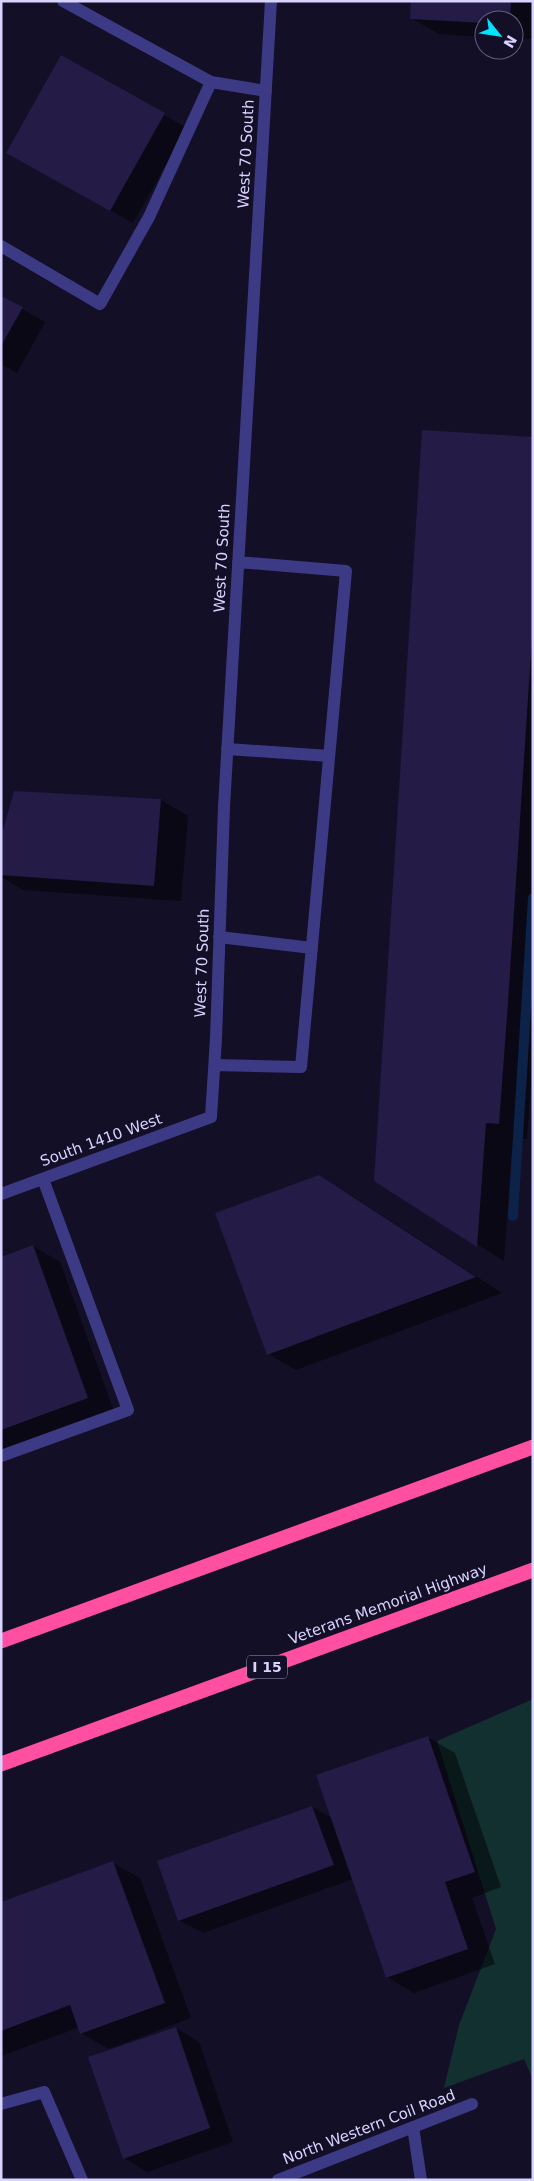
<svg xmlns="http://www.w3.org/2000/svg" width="534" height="2181" font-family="'DejaVu Sans',sans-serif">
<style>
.green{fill:#12302f}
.shadow{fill:#0007}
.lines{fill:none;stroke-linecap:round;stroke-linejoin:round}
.stream{stroke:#0c2248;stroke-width:10}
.building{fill:#241b47}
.minor{stroke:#3d3a85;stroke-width:12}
.highway{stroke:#ff4fa3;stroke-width:15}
.labels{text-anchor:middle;stroke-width:4.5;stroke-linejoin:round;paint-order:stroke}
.shield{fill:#130f26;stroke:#9e99be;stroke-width:1}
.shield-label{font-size:14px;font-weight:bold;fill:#d9d4ff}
.street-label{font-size:15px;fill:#d9d4ff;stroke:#130f26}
</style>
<rect width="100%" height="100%" fill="#130f26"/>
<path class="green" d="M533 1699V2080L524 2059 444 2088 459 2025 496 1929 437 1741Z"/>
<path class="shadow" d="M412 1H533V39L514 38V20H484V37L439 34 411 18Z
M62 56 187 128 133 223 31 166Z
M1 297 45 322 17 373 1 364Z
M533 438V1055L527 1139 513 1138 504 1261 375 1180Z
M15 792 161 800 188 816 181 901 23 890 1 877V830L4 832Z
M319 1176 346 1192 502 1293 296 1370 268 1354Z
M33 1246 60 1262 115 1414 1 1455V1258Z
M427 1737 455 1753 501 1887 472 1898 495 1964 414 1993 387 1977 353 1879 203 1933 179 1920 312 1807 332 1818Z
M113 1863 140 1878 191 2018 109 2049 81 2033 80 2027 1 2056V1904Z
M176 2028 199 2042 233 2142 147 2172 124 2158Z"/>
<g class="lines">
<path class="stream" d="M513 1216 533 898"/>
</g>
<path class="building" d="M411 1H511L510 20H484V23L410 19Z
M61 55 165 113 110 211 6 153Z
M1 296 23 307 1 346Z
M422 430 533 437V622L508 1003 499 1124 486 1123 477 1247 374 1181Z
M14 791 161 799 154 886 1 875V829L3 830Z
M319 1175 476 1277 267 1355 215 1213Z
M33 1245 88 1398 1 1430V1257Z
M428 1736 475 1872 445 1882 468 1949 386 1978 316 1775Z
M312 1806 334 1865 178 1921 157 1861Z
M113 1861 165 2003 80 2034 70 2005 1 2031V1902Z
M176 2027 210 2128 123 2159 88 2057Z"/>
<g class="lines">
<path class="minor" d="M63 1 211 82 266 91
M1 246 100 304 149 217 211 82
M227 749 329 756
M219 937 312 948
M215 1065 301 1067 346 571 238 562
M1 1194 211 1117 216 1038 224 807 271 1
M1 1456 128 1410 43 1179
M1 2104 44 2092 82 2180
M413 2127 421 2180
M278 2180 472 2104"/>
<path class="highway" d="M1 1641 533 1447
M1 1764 533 1570"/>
</g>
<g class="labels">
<rect class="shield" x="247" y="1655.5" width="40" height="23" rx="4"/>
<g class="shield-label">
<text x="267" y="1672">I 15</text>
</g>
<g class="street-label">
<text transform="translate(246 154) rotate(-87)" y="5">West 70 South</text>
<text transform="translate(222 558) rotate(-87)" y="5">West 70 South</text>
<text transform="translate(202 963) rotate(-88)" y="5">West 70 South</text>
<text transform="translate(101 1140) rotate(-20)" y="5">South 1410 West</text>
<text transform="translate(388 1604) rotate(-20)" y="5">Veterans Memorial Highway</text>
<text transform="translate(369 2127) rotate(-21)" y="5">North Western Coil Road</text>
</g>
</g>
<rect width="534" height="2181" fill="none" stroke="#d9d4ff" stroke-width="5"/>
<g transform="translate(499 35) rotate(120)"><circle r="24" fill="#130f26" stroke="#625e7d"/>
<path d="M0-4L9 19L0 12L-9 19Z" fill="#00e5ff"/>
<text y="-8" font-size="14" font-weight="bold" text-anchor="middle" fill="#d9d4ff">N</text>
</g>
</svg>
